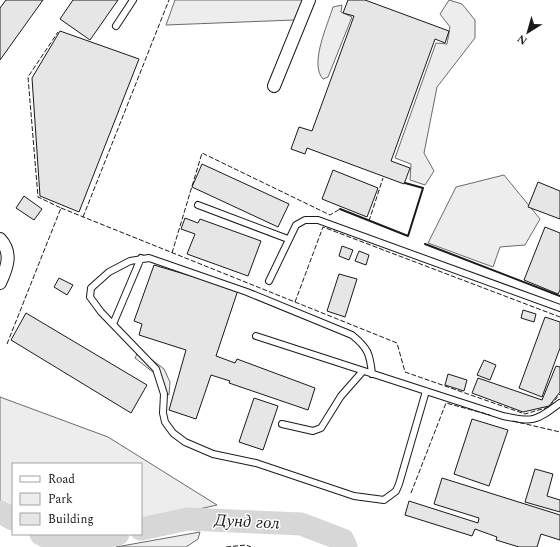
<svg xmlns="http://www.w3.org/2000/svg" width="560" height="547" font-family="Spectral,serif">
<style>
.green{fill:#ededed;stroke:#6a6a6a}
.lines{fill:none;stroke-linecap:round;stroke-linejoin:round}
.river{stroke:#d7d7d7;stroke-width:23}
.building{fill:#e6e6e6;stroke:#1a1a1a}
.lane-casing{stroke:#1a1a1a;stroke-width:8}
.street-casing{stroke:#1a1a1a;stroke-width:14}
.lane{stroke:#fff;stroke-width:6}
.street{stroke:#fff;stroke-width:12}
.fence{stroke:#1a1a1a;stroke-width:1;stroke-dasharray:5 2;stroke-linecap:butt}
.wall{stroke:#1a1a1a;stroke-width:2}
.labels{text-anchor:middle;stroke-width:3;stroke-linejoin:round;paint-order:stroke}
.water-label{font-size:17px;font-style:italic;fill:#1a1a1a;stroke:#fff}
</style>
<rect width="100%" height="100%" fill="#fff"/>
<path class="green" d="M175 0H303L294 20 166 25Z
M449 0 462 4 475 20V38L437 87 424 153 434 171 425 185 410 180 411 164 395 158 436 43 447 44 450 27 440 14Z
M342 5 341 12 352 17 328 77 323 79C309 64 328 24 333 7Z
M504 175 540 219 525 245 500 247 493 267 428 243 456 187Z
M139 350 164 369 170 382 169 395 158 387 163 380 135 358Z
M0 397 108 437 217 505 141 522V464H13V512L0 505Z
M200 532 198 539 186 547H116Z
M53 534H83L61 539Z"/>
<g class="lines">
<path class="river" d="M0 512 13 519
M141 529 188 519 301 524 343 540 346 547
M41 534 63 546 118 534"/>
</g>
<path class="building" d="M6 0H43L0 60V8Z
M73 0H118L90 40 60 19Z
M348 0H365L449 31 445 43 435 39 391 161 410 168 404 184 307 148 305 154 291 149 299 127 312 131 354 16 343 13Z
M60 31 139 59 79 212 40 196 32 78Z
M202 164 289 204 278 227 192 187Z
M333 170 378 188 367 217 322 199Z
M538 182 560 191V219L528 207Z
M24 196 42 209 34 220 16 208Z
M185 218 198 223 200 219 261 241 248 276 187 254 195 234 181 229Z
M545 227 560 233V290L558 294 524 280Z
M342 246 353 250 349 260 339 256Z
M359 251 369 255 366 265 355 261Z
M154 265 238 290 216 356 235 363 237 359 315 388 308 410 229 383 230 381 211 375 196 419 169 410 186 350 139 335 142 324 134 321Z
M339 274 357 279 345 317 327 311Z
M59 278 73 285 67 295 54 287Z
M523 310 536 314 534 322 521 318Z
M26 313 147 385 131 413 11 340Z
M545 317 560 322V348L542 397 519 388Z
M484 360 496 365 490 380 477 375Z
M556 366 560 367V392L549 406 523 412 472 393 478 378 542 400Z
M448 374 467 380 464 391 445 385Z
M254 398 278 406 263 450 239 442Z
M472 419 508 430 489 486 454 474Z
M535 469 553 474 547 496 560 500V512L525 502Z
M442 478 560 515V540L541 534 537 547H519L496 540 497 537 475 529 472 536 405 515 409 501 478 523 479 518 434 504Z"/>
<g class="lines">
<defs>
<path id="lane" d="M116 26 133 0
M198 205 288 239
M269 281 296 225 305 220H318L560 308
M113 324 141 258
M256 336 503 416C533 422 535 422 560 403
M372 374C370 354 368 348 352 335L247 292 149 258 130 261 109 272 91 288 90 297 101 312 156 369 164 394 163 413 165 422 173 433 185 442 213 454 256 463 354 496 384 500 396 491 399 484 426 391
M282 424 313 431 321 428 341 396 363 371"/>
<path id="street" d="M274 86 309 0
M0 239C13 253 7 268 0 283"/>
</defs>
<use href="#lane" class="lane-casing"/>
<use href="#street" class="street-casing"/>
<use href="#lane" class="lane"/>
<use href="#street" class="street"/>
<path class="fence" d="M61 208 397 343 405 372 525 414 549 407 560 394
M83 217 169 0
M369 221 383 178
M172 253 202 153 330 215 340 209
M295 302 323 227 560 317
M7 344 61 208 38 197 28 77 58 32
M513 421 560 432
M411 493 446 403 490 415
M226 547 246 545 251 547"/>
<path class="wall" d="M340 209 408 236 423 188 405 183
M425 244 560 296"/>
</g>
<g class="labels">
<g class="water-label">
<text transform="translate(247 521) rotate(3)" y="6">Дунд гол</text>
</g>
</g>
<rect x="12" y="463" width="130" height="72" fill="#ffffff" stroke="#a3a3a3"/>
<rect x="20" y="476" width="20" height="6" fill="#ffffff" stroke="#a3a3a3"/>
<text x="48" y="483" font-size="12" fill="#1a1a1a">Road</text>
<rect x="20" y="493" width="20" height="12" fill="#ededed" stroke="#a3a3a3"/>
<text x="48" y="503" font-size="12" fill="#1a1a1a">Park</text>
<rect x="20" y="513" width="20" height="12" fill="#e6e6e6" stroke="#a3a3a3"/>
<text x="48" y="523" font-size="12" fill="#1a1a1a">Building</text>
<g transform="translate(528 32) rotate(217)" stroke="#ffffff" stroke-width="3" paint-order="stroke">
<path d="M0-3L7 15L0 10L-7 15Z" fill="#1a1a1a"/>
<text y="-6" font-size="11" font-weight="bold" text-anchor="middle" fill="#1a1a1a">N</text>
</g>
</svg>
